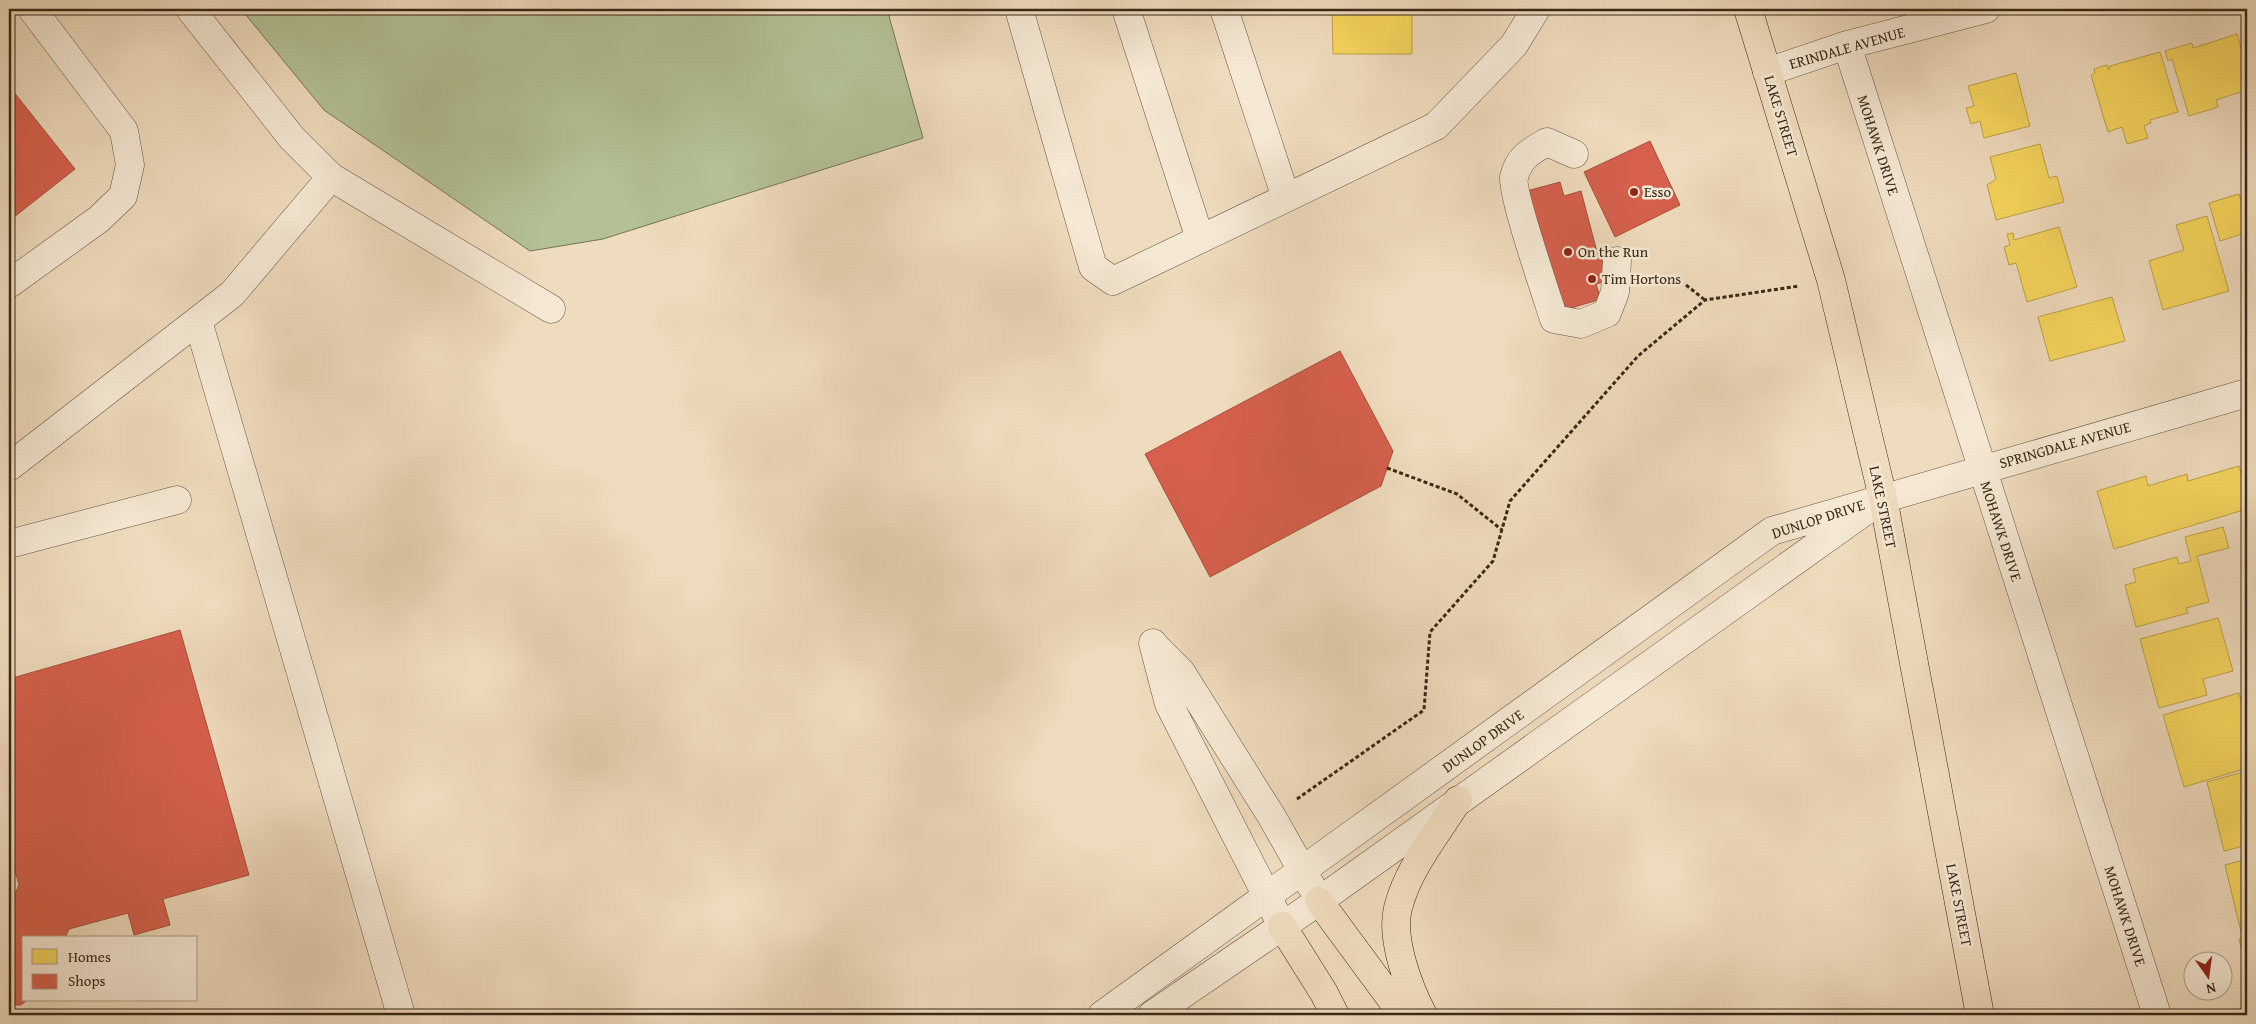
<svg xmlns="http://www.w3.org/2000/svg" width="2256" height="1024" font-family="'Gentium Book Plus',serif">
<style>
.green{fill:#b3c195;stroke:#767556}
.homes{fill:#f6d55c;stroke:#bda147}
.shops{fill:#d6604d;stroke:#a7503c}
.lines{fill:none;stroke-linecap:round;stroke-linejoin:round}
.minor-casing{stroke:#665640;stroke-width:29}
.major-casing{stroke:#392916;stroke-width:29}
.highway-casing{stroke:#392916;stroke-width:29}
.path{stroke:#392916;stroke-width:3;stroke-dasharray:4 2.5;stroke-linecap:butt}
.minor{stroke:#f5e8d4;stroke-width:28}
.major{stroke:#efdbbd;stroke-width:28}
.highway{stroke:#efdbbd;stroke-width:28}
.poi-dot{fill:#8f2418;stroke:#f5e8d4;stroke-width:2}
.labels{text-anchor:middle;stroke-width:5;stroke-linejoin:round;paint-order:stroke}
.street-label{font-size:15px;fill:#392916;stroke:#f5e8d4}
.poi-label{font-size:15px;fill:#392916;stroke:#f5e8d4;text-anchor:start}
</style>
<rect width="100%" height="100%" fill="#efdbbd"/>
<filter id="stains"><feTurbulence type="fractalNoise" baseFrequency=".004" numOctaves="4"/><feColorMatrix values="0 0 0 0 .2 0 0 0 0 .09 0 0 0 0 .02 0 0 0 .5 -.17"/></filter>
<radialGradient id="worn" r=".72"><stop offset=".6" stop-color="#630" stop-opacity="0"/><stop offset="1" stop-color="#630" stop-opacity=".3"/></radialGradient>
<path class="green" d="M241 9H887L923 138 603 239 530 251 324 110Z"/>
<path class="homes" d="M1332 9H1412V54H1333Z
M2237 34 2247 68V90L2216 100 2218 107 2189 116 2172 59 2168 61 2165 51 2192 43 2193 48Z
M2160 52 2178 112 2150 120 2151 123 2144 126 2148 138 2127 144 2122 127 2108 132 2091 75 2095 73 2094 69 2107 65 2109 70 2110 66Z
M2016 73 2030 126 1984 138 1980 121 1971 124 1966 108 1974 106 1968 86Z
M2040 144 2049 178 2057 176 2064 202 1996 220 1987 185 1996 179 1990 157Z
M2239 194 2245 212H2247V253L2242 234 2220 241 2209 203Z
M2207 216 2229 291 2163 310 2149 261 2184 250 2176 225Z
M2059 227 2077 287 2027 302 2016 263 2009 265 2004 247 2010 245 2007 234 2013 233 2014 240Z
M2112 297 2125 341 2050 361 2038 317Z
M2239 466 2247 495V509L2114 549 2097 491 2146 476 2148 486 2187 474 2188 481Z
M2223 527 2229 548 2197 556 2209 602 2186 608 2188 613 2136 627 2125 585 2136 582 2133 569 2177 557 2179 564 2191 561 2185 537Z
M2218 618 2233 671 2203 679 2207 695 2159 708 2140 639Z
M2239 693 2247 723V768L2184 787 2163 715Z
M2247 771V845L2224 851 2207 782Z
M2247 859V935L2242 936 2225 865Z
M2247 937V969L2239 939Z"/>
<path class="shops" d="M9 86 75 169 9 221Z
M1650 141 1680 205 1615 237 1584 172Z
M1560 182 1564 196 1581 191 1597 252 1599 251 1608 281 1596 284 1601 299 1558 312 1523 192Z
M1340 351 1393 451 1381 486 1210 577 1145 454Z
M180 630 249 875 163 899 170 925 134 935 128 913 69 929 65 938H24V1000H27L21 1005H9V906L19 885 9 849V679Z"/>
<g class="lines">
<defs>
<path id="minor" d="M190 9 292 138 331 177 551 309
M1019 9 1093 267 1113 281 1436 126 1514 45 1536 9
M1126 9 1200 239
M1224 9 1286 198
M1847 45 2157 1015
M1767 72 1847 45 1986 9
M1574 154 1547 142C1531 151 1519 157 1514 177 1511 192 1547 297 1554 319L1581 324 1607 313 1615 292 1617 261
M9 284 99 219 123 196 130 165 124 131 32 9
M198 321 401 1015
M9 467 232 294 331 177
M9 544 177 500
M1153 643 1169 704 1276 914
M1154 645 1181 672 1272 817 1311 886
M1102 1015 1772 531 2247 393
M1152 1015 1319 901 1865 511"/>
<path id="major" d="M1748 9 1831 280 1883 498 1980 1015"/>
<path id="highway" d="M1319 901 1403 1015
M1282 926 1324 993 1335 1015
M1423 1015C1409 988 1390 939 1398 908 1408 868 1437 834 1458 800"/>
</defs>
<use href="#minor" class="minor-casing"/>
<use href="#major" class="major-casing"/>
<use href="#highway" class="highway-casing"/>
<path class="path" d="M1686 285 1705 300
M1387 468 1457 494 1502 530
M1297 799 1424 710 1430 632 1493 561 1510 501 1638 356 1705 300 1799 286"/>
<use href="#minor" class="minor"/>
<use href="#major" class="major"/>
<use href="#highway" class="highway"/>
</g>
<g class="poi-dot">
<circle cx="1634" cy="192" r="5"/>
<circle cx="1568" cy="252" r="5"/>
<circle cx="1592" cy="279" r="5"/>
</g>
<g class="labels">
<g class="street-label">
<text transform="translate(1847 48) rotate(-16)" y="5">ERINDALE AVENUE</text>
<text transform="translate(1781 116) rotate(73)" y="5">LAKE STREET</text>
<text transform="translate(1878 145) rotate(72)" y="5">MOHAWK DRIVE</text>
<text transform="translate(2065 445) rotate(-16)" y="5">SPRINGDALE AVENUE</text>
<text transform="translate(1883 507) rotate(78)" y="5">LAKE STREET</text>
<text transform="translate(1818 519) rotate(-18)" y="5">DUNLOP DRIVE</text>
<text transform="translate(2001 531) rotate(72)" y="5">MOHAWK DRIVE</text>
<text transform="translate(1483 741) rotate(-36)" y="5">DUNLOP DRIVE</text>
<text transform="translate(1959 905) rotate(79)" y="5">LAKE STREET</text>
<text transform="translate(2125 916) rotate(72)" y="5">MOHAWK DRIVE</text>
</g>
<g class="poi-label">
<text x="1644" y="197">Esso</text>
<text x="1578" y="257">On the Run</text>
<text x="1602" y="284">Tim Hortons</text>
</g>
</g>
<rect width="2256" height="1024" fill="none" stroke="#efdbbd" stroke-width="30"/>
<rect x="10" y="10" width="2236" height="1004" fill="none" stroke="#392916" stroke-width="2.5"/>
<rect x="15" y="15" width="2226" height="994" fill="none" stroke="#392916"/>
<rect x="22" y="936" width="175" height="65" fill="#f5e8d4" stroke="#aa9c88"/>
<rect x="32" y="949" width="25" height="15" fill="#f6d55c" stroke="#aa9c88"/>
<text x="68" y="962" font-size="15" fill="#392916">Homes</text>
<rect x="32" y="974" width="25" height="15" fill="#d6604d" stroke="#aa9c88"/>
<text x="68" y="986" font-size="15" fill="#392916">Shops</text>
<g transform="translate(2208 976) rotate(166)"><circle r="24" fill="#f5e8d4" stroke="#aa9c88"/>
<path d="M0-4L9 19L0 12L-9 19Z" fill="#8f2418"/>
<text y="-8" font-size="14" font-weight="bold" text-anchor="middle" fill="#392916">N</text>
</g>
<rect width="100%" height="100%" filter="url(#stains)"/>
<rect width="100%" height="100%" fill="url(#worn)"/>
</svg>
